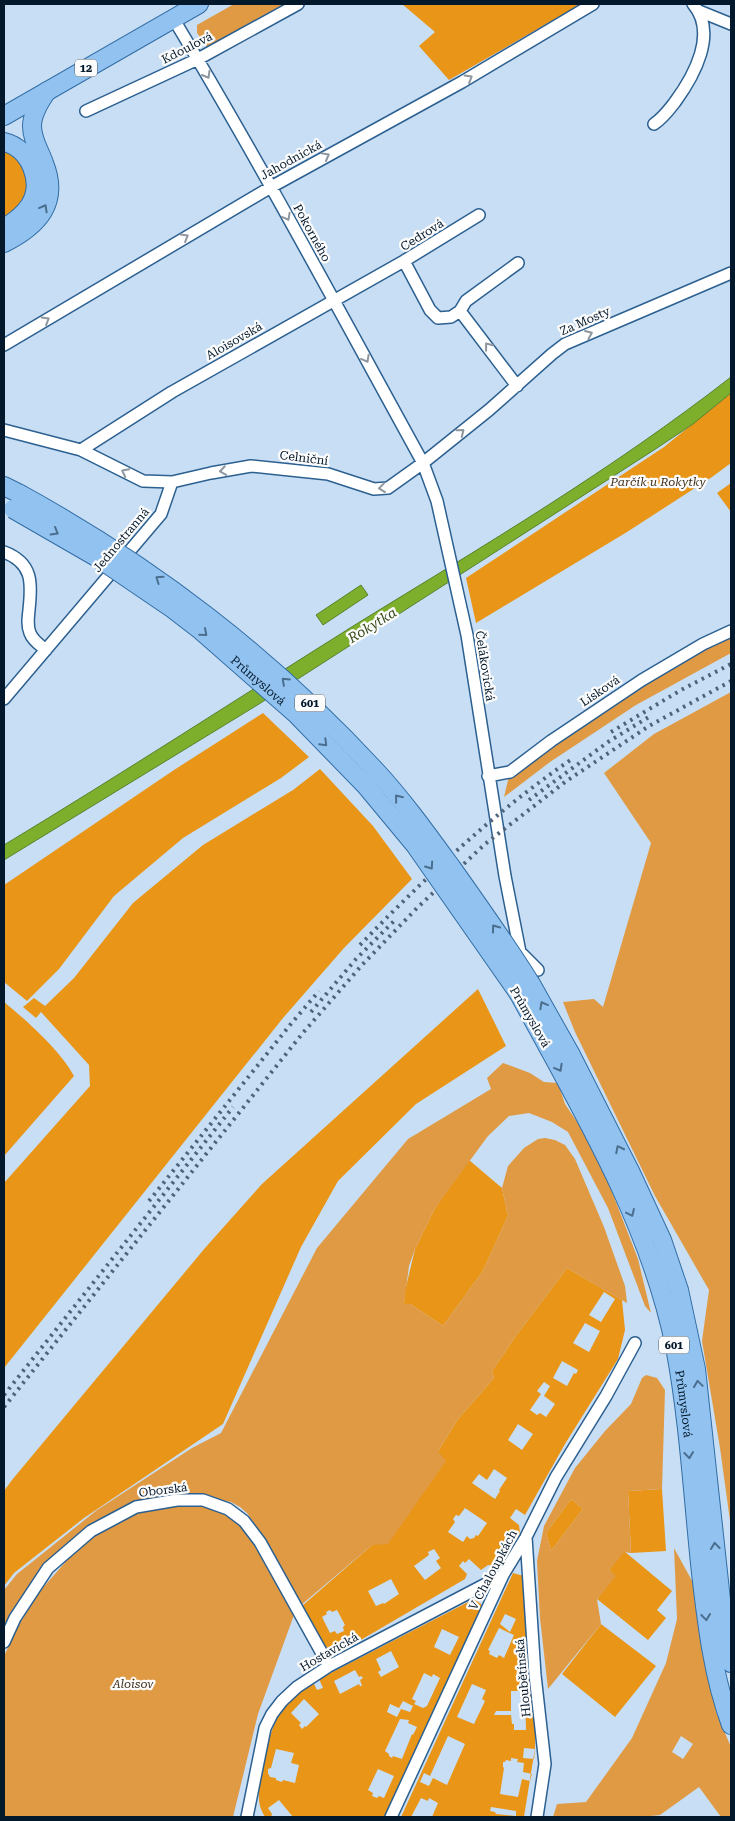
<svg xmlns="http://www.w3.org/2000/svg" width="735" height="1821" font-family="'Roboto Serif',serif">
<style>
.green{fill:#e99517;fill-rule:evenodd}
.forest{fill:#e09a44;fill-rule:evenodd}
.water{fill:#7daf2d;stroke:#58822c}
.lines{fill:none;stroke-linecap:round;stroke-linejoin:round}
.street-casing{stroke:#2c6090;stroke-width:14}
.primary-casing{stroke:#316da5;stroke-width:20}
.street{stroke:#fff;stroke-width:11}
.primary{stroke:#92c3f0;stroke-width:18}
.rail{stroke:#4f6478;stroke-width:4;stroke-dasharray:2.5 5;stroke-linecap:butt}
.primary-bridge-casing{stroke:#316da5;stroke-width:20;stroke-linecap:butt}
.primary-bridge{stroke:#92c3f0;stroke-width:18}
.oneway{stroke:#8e97a0}
.oneway2{stroke:#4a6e8e}
.labels{text-anchor:middle;stroke-width:4.5;stroke-linejoin:round;paint-order:stroke}
.shield{fill:#fcfcfc;stroke:#4e5c6a;stroke-width:1}
.shield-label{font-size:11px;font-weight:bold;fill:#03182b}
.street-label{font-size:12px;fill:#03182b;stroke:#fcfcfc}
.park-label{font-size:12px;font-style:italic;fill:#41311e;stroke:#fcfcfc}
.water-label{font-size:14px;font-style:italic;fill:#364a19;stroke:#fcfcfc}
</style>
<rect width="100%" height="100%" fill="#c8def4"/>
<path class="green" d="M402 4H581L449 80 419 46 435 32Z
M4 149 11 152 28 171 29 195 4 222Z
M731 393V463L712 477 627 532 476 623 466 578 664 447Z
M731 483V512L717 493Z
M263 713 309 757 281 778 183 838 114 896 59 969 27 1001 4 982V885L174 770Z
M320 769 373 826 412 879 344 948 283 1018 4 1368V1183L90 1086 89 1065 41 1012 36 1018 23 1007 34 998 45 1006 74 978 133 903 203 845 293 790Z
M478 989 506 1046 416 1104 338 1181 301 1247 223 1424 84 1518 14 1573 4 1586V1491L12 1480 205 1248 262 1184Z
M4 1002C27 1021 60 1050 74 1076L4 1156Z
M469 1160 502 1188 508 1216 483 1271 443 1326 410 1304H404L405 1291 415 1249 435 1208Z
M567 1268 622 1300 625 1330 618 1359 565 1444 525 1515 516 1509 510 1518 519 1525 520 1533 503 1560 495 1566 488 1565 481 1570 469 1559 465 1563 463 1561 459 1566 467 1574 465 1579 342 1651H335L324 1646 302 1606 372 1545 438 1451 458 1419 494 1378 492 1371 515 1337ZM604 1292 615 1299 601 1322 589 1315ZM585 1323 600 1331 589 1352 573 1343ZM562 1361 578 1370 576 1374 574 1373 567 1386 553 1378ZM544 1382 550 1386 544 1396 555 1404 546 1417 540 1413 537 1415 530 1410 541 1394 537 1391ZM518 1424 533 1434 522 1450 508 1440ZM494 1469 507 1478 499 1490 500 1491 495 1499 472 1483 479 1474 487 1480ZM465 1508 487 1523 478 1536 476 1535 474 1538 470 1539 467 1536 463 1542 448 1532 455 1522 453 1519 456 1515 459 1516ZM434 1549 440 1558 436 1561 441 1568 425 1580 414 1566 429 1555 428 1552ZM391 1579 399 1594 384 1604 383 1603 376 1606 368 1591ZM330 1610 332 1612 337 1610 345 1625 343 1627 344 1631 337 1634 335 1631 330 1633 322 1617 327 1614 326 1612Z
M662 1489 666 1551 631 1553 628 1491Z
M571 1499 583 1509 551 1551 546 1533Z
M624 1551 672 1591 657 1610 666 1618 648 1640 597 1599 615 1576 609 1570Z
M513 1573 524 1576 535 1710V1748L524 1817H432L438 1803 429 1798 428 1801 421 1798 411 1817H401ZM505 1614 516 1619 510 1632 500 1624ZM499 1628 514 1635 504 1658 499 1655 497 1658 489 1654 490 1651 488 1650ZM472 1684 486 1690 482 1699 485 1701 474 1724 457 1717ZM511 1691H525L526 1730H514V1724H512L511 1715H494L496 1711H511ZM448 1736 465 1744 447 1785 433 1778 429 1786 420 1782 424 1773 430 1776ZM524 1748 535 1749 534 1759 523 1758ZM511 1758 518 1759 517 1762 524 1763 523 1772 532 1774 530 1781 522 1779 518 1797 500 1794 504 1768 503 1767V1762H505L506 1760 511 1761ZM491 1807 516 1811V1816L496 1814 495 1812 490 1811Z
M474 1599 481 1604 482 1609 386 1817H293L279 1800 268 1808 272 1814 271 1817H265C262 1812 259 1805 259 1799 257 1777 270 1725 284 1707 291 1697 303 1689 313 1682L317 1690 323 1688 319 1679ZM442 1629 459 1637 450 1655 434 1647ZM391 1651 399 1667 381 1677 378 1672 381 1670 376 1659ZM355 1670 359 1677 361 1676 363 1678 360 1680 362 1686H360L359 1684 340 1694 334 1681ZM424 1673 432 1677 433 1674 440 1678 427 1706 423 1708 414 1704 416 1701 412 1699ZM304 1699 319 1714 306 1727 305 1726 302 1729 299 1725 301 1723 291 1713ZM403 1701 413 1706 410 1712 401 1709 397 1717 387 1712 390 1704 399 1708ZM400 1719 409 1720 408 1723 417 1727 413 1735 412 1734 402 1759 393 1756 392 1758 389 1756V1754L385 1751ZM276 1749 294 1753 291 1763 299 1765 295 1783 283 1780 282 1782 276 1780V1778L270 1777 268 1773V1769L271 1768ZM378 1769 394 1776 384 1798 379 1796 377 1798 372 1796 373 1793 368 1790Z
M601 1624 656 1666 615 1717 562 1674Z"/>
<path class="forest" d="M234 4H287L209 49 197 33V25Z
M731 637V653L636 705 550 762 504 797 510 772 551 741 692 654Z
M731 692V1528L720 1448 702 1341 709 1290 655 1196 575 1032 563 1002 594 999 603 1007 651 843 604 773 654 734Z
M503 1063 530 1073 544 1082 558 1083 565 1104 581 1128 607 1179 638 1259 651 1313 645 1306 608 1208 568 1132 552 1122 529 1113 509 1116 488 1136 435 1208 415 1249 409 1266 404 1304H410L443 1326 483 1271 508 1216 502 1188 508 1166 524 1148 538 1139 545 1138 555 1140 565 1145 575 1159 604 1227 625 1286 627 1303 567 1268 515 1337 492 1371 494 1378 458 1419 438 1451 446 1461 388 1544 372 1545 300 1606 264 1538 247 1513 240 1507 231 1502 215 1499 162 1498 135 1501 109 1515 71 1543 4 1631V1590L17 1574 97 1510 192 1448 221 1433 317 1248 408 1139 491 1089 487 1078Z
M646 1375 657 1378 665 1390 662 1489 628 1491 631 1553 624 1552 609 1570 616 1576 597 1599 601 1624 548 1689 540 1618 537 1561 544 1526 575 1468 605 1431 631 1404 642 1378ZM571 1499 583 1509 551 1551 546 1533Z
M203 1505C210 1507 219 1509 225 1513 258 1533 277 1581 294 1615L258 1714 233 1817H4V1656L17 1628 40 1591 69 1558 91 1539 124 1516 163 1507Z
M674 1548 696 1588 716 1712 731 1747V1817H721L699 1787 660 1815 641 1817H553L557 1804 586 1802 632 1738 666 1663 677 1619ZM681 1736 693 1744 683 1759 672 1752Z"/>
<path class="water" d="M731 377V393L693 424 654 450 259 704 4 860V845C123 773 240 697 358 623 485 545 613 469 731 377Z
M361 585 368 595 323 625 316 615Z"/>
<g class="lines">
<defs>
<path id="street" d="M699 11 731 24
M173 18C261 164 341 314 423 463L437 501 467 635 505 876 520 952 538 970
M86 111 198 59 298 4
M654 124C663 118 668 111 675 102 694 76 718 33 693 4
M404 261 430 310 438 318 451 317 460 311 517 386
M460 311 466 301 518 263
M4 345 271 187 462 82 593 4
M4 430 81 450 143 481 172 482 211 473 251 466 328 474 374 489 388 488 423 463 489 410 552 354 565 344 731 273
M81 450 172 392 404 261 479 215
M4 552C33 563 32 583 29 610 28 618 27 626 30 633 33 641 40 645 46 650
M4 699 161 514 172 482
M488 776 510 772 551 741 642 680 703 644 731 631
M526 1537 535 1675 545 1764 537 1817
M4 1642 15 1618 48 1568 91 1531 136 1507 177 1500H203L228 1509 244 1521 260 1542 329 1666
M247 1817 265 1728 272 1714 282 1701 297 1687 329 1666 503 1575
M391 1817 503 1575 526 1537 556 1477 606 1396 635 1343"/>
<g id="primary">
<path d="M4 116 199 4"/>
<path d="M4 142C30 148 44 182 30 205 24 215 14 222 4 228"/>
<path d="M4 243C38 226 60 203 44 163 40 151 32 140 32 126 32 114 40 101 47 91"/>
<path d="M4 486 20 494"/>
<path d="M531 984 571 1055 630 1171 662 1240 679 1290 696 1369 722 1609 731 1663"/>
<path id="s1" d="M519 994C579 1105 650 1222 675 1347 689 1421 693 1498 701 1573 707 1625 713 1676 731 1725"/>
</g>
</defs>
<use href="#street" class="street-casing"/>
<use href="#primary" class="primary-casing"/>
<use href="#street" class="street"/>
<use href="#primary" class="primary"/>
<path class="rail" d="M611 732 681 690 731 664
M529 800 608 742 652 715
M360 945C426 877 494 812 572 759
M311 1012 356 959 395 920
M149 1201 290 1025 319 991
M4 1395 233 1107
M4 1407 302 1034 362 965 418 907 485 844 565 782 649 726 731 681"/>
<defs>
<g id="primary-bridge">
<path d="M20 494C155 568 270 657 375 770 403 800 428 835 452 868 479 906 506 944 531 984"/>
<path id="s2" d="M13 509 98 558 173 609 199 629 296 714 366 786 415 845 519 994"/>
</g>
</defs>
<use href="#primary-bridge" class="primary-bridge-casing"/>
<use href="#primary-bridge" class="primary-bridge"/>
</g>
<defs><path id="oneway-chevron" d="M-2-3.5L2.5 0L-2 3.5" fill="none" stroke-width="1.6" stroke-linecap="round" stroke-linejoin="round" transform="scale(1.25)"/></defs>
<g class="oneway">
<use href="#oneway-chevron" transform="translate(207 75) rotate(60)"/>
<use href="#oneway-chevron" transform="translate(469 78) rotate(-31)"/>
<use href="#oneway-chevron" transform="translate(326 156) rotate(-29)"/>
<use href="#oneway-chevron" transform="translate(287 217) rotate(61)"/>
<use href="#oneway-chevron" transform="translate(185 237) rotate(-31)"/>
<use href="#oneway-chevron" transform="translate(46 320) rotate(-31)"/>
<use href="#oneway-chevron" transform="translate(589 334) rotate(-23)"/>
<use href="#oneway-chevron" transform="translate(488 346) rotate(-128)"/>
<use href="#oneway-chevron" transform="translate(366 359) rotate(61)"/>
<use href="#oneway-chevron" transform="translate(461 432) rotate(-39)"/>
<use href="#oneway-chevron" transform="translate(223 471) rotate(171)"/>
<use href="#oneway-chevron" transform="translate(125 472) rotate(-153)"/>
<use href="#oneway-chevron" transform="translate(382 488) rotate(173)"/>
</g>
<g class="oneway2">
<use href="#oneway-chevron" transform="translate(44 208) rotate(-61)"/>
<use href="#oneway-chevron" transform="translate(55 532) rotate(30)"/>
<use href="#oneway-chevron" transform="translate(159 579) rotate(-145)"/>
<use href="#oneway-chevron" transform="translate(204 633) rotate(41)"/>
<use href="#oneway-chevron" transform="translate(285 681) rotate(-137)"/>
<use href="#oneway-chevron" transform="translate(324 743) rotate(45)"/>
<use href="#oneway-chevron" transform="translate(398 798) rotate(-129)"/>
<use href="#oneway-chevron" transform="translate(430 866) rotate(55)"/>
<use href="#oneway-chevron" transform="translate(495 928) rotate(-126)"/>
<use href="#oneway-chevron" transform="translate(543 1005) rotate(-119)"/>
<use href="#oneway-chevron" transform="translate(559 1068) rotate(61)"/>
<use href="#oneway-chevron" transform="translate(619 1149) rotate(-117)"/>
<use href="#oneway-chevron" transform="translate(631 1213) rotate(65)"/>
<use href="#oneway-chevron" transform="translate(698 1384) rotate(-98)"/>
<use href="#oneway-chevron" transform="translate(689 1455) rotate(84)"/>
<use href="#oneway-chevron" transform="translate(715 1546) rotate(-96)"/>
<use href="#oneway-chevron" transform="translate(706 1617) rotate(83)"/>
</g>
<g class="labels">
<g class="shield">
<rect x="75" y="59.5" width="22" height="17" rx="4"/>
<rect x="295" y="694.5" width="30" height="17" rx="4"/>
<rect x="659" y="1336.5" width="30" height="17" rx="4"/>
</g>
<g class="shield-label">
<text x="86" y="72">12</text>
<text x="310" y="707">601</text>
<text x="674" y="1349">601</text>
</g>
<g class="street-label">
<text transform="translate(187 48) rotate(-27)" y="4">Kdoulová</text>
<text transform="translate(291 160) rotate(-29)" y="4">Jahodnická</text>
<text transform="translate(312 233) rotate(61)" y="4">Pokorného</text>
<text transform="translate(422 235) rotate(-32)" y="4">Cedrová</text>
<text transform="translate(585 321) rotate(-24)" y="4">Za Mosty</text>
<text transform="translate(234 341) rotate(-30)" y="4">Aloisovská</text>
<text transform="translate(304 458) rotate(7)" y="4">Celniční</text>
<text transform="translate(121 540) rotate(-50)" y="4">Jednostranná</text>
<text transform="translate(485 666) rotate(81)" y="4">Čelákovická</text>
<text dy="4" stroke="none"><textPath href="#s2" startOffset="300">Průmyslová</textPath></text>
<text transform="translate(600 691) rotate(-34)" y="4">Lísková</text>
<text transform="translate(530 1017) rotate(60)" y="4">Průmyslová</text>
<text dy="4" stroke="none"><textPath href="#s1" startOffset="445">Průmyslová</textPath></text>
<text transform="translate(163 1490) rotate(-7)" y="4">Oborská</text>
<text transform="translate(493 1570) rotate(-62)" y="4">V Chaloupkách</text>
<text transform="translate(329 1652) rotate(-30)" y="4">Hostavická</text>
<text transform="translate(523 1678) rotate(-95)" y="4">Hloubětínská</text>
</g>
<g class="park-label">
<text x="658" y="486">Parčík u Rokytky</text>
<text x="133" y="1688">Aloisov</text>
</g>
<g class="water-label">
<text transform="translate(372 625) rotate(-32)" y="5">Rokytka</text>
</g>
</g>
<rect width="735" height="1821" fill="none" stroke="#03182b" stroke-width="10"/>
</svg>
